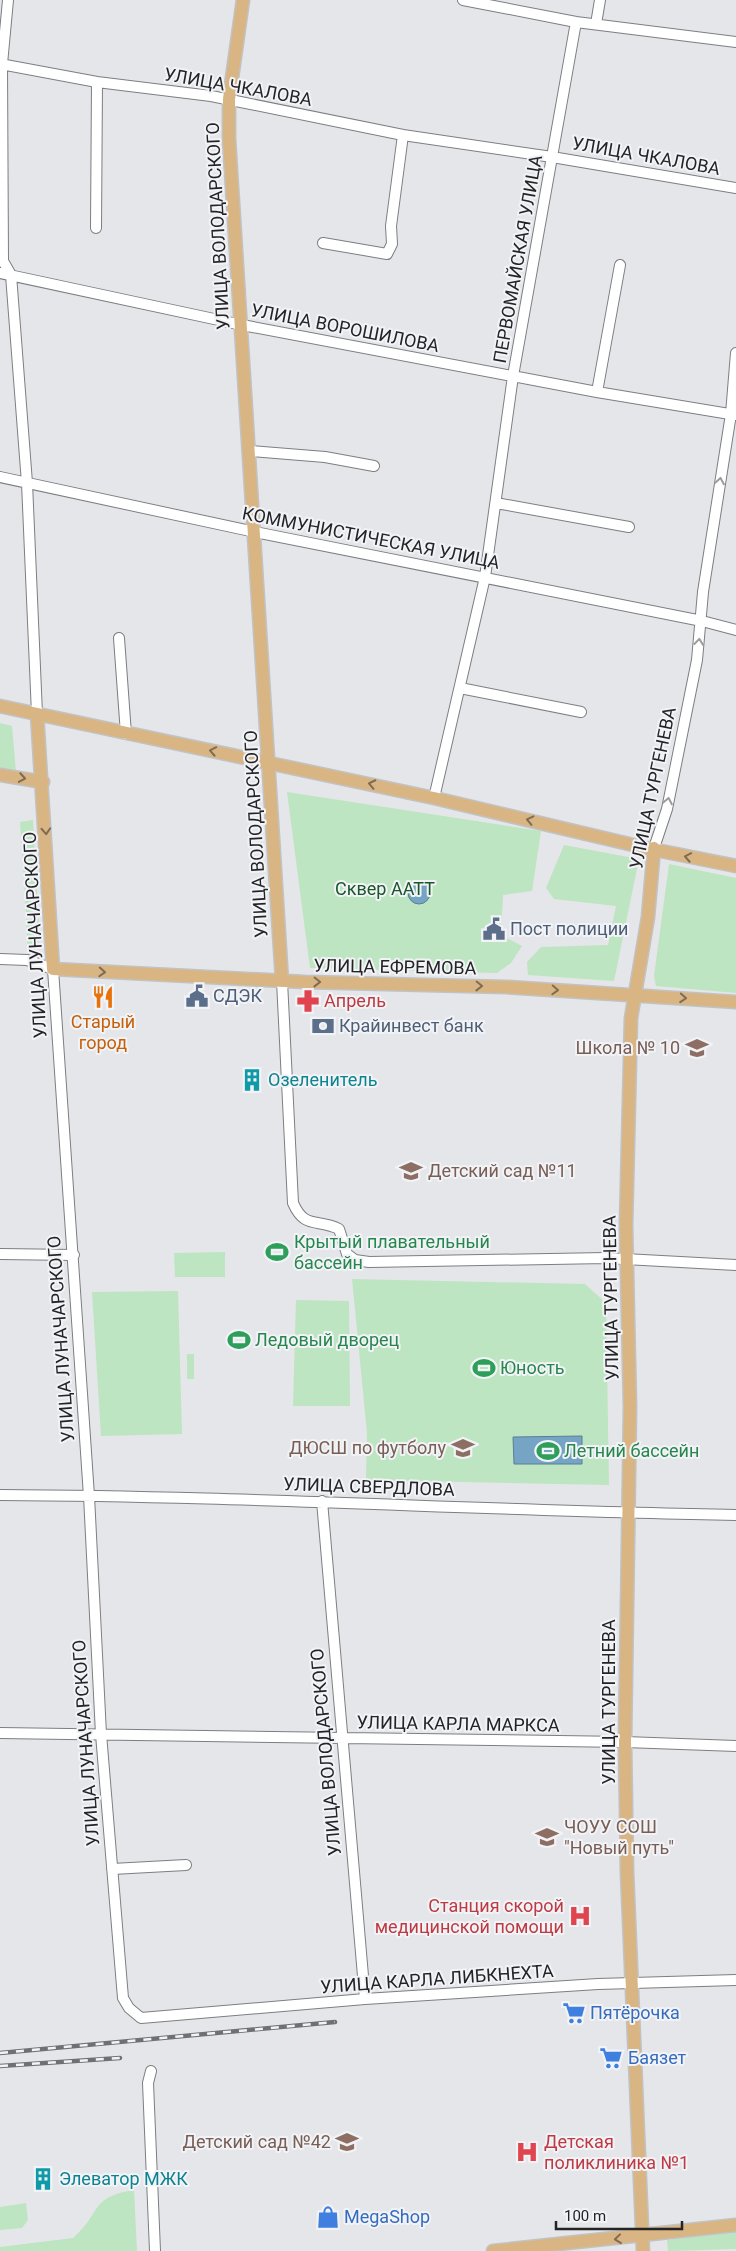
<svg xmlns="http://www.w3.org/2000/svg" width="736" height="2251" font-family="Roboto,sans-serif">
<style>
.green{fill:#bde5c1}
.water{fill:#75a4c4;stroke:#5d7e95}
.lines{fill:none;stroke-linecap:round;stroke-linejoin:round}
.minor-casing{stroke:#7d7e81;stroke-width:12}
.major-casing{stroke:#c2c2c2;stroke-width:15}
.minor{stroke:#fff;stroke-width:10}
.major{stroke:#d9b583;stroke-width:12}
.rail-casing{stroke:#707072;stroke-width:4.5}
.rail{stroke:#f2f3f7;stroke-width:2.5;stroke-dasharray:8;stroke-linecap:butt}
.oneway{stroke:#9c9c9d}
.oneway2{stroke:#7e6c54}
.labels{text-anchor:middle;stroke-width:4;stroke-linejoin:round;paint-order:stroke}
.street-label{font-size:18px;fill:#242426;stroke:#f2f3f7}
.park-label{font-size:18px;fill:#185728;stroke:#f2f3f7}
.service-label{font-size:18px;fill:#4e5e75;stroke:#f2f3f7;text-anchor:start}
.health-label{font-size:18px;fill:#be3a42;stroke:#f2f3f7;text-anchor:start}
.food-label{font-size:18px;fill:#c56008;stroke:#f2f3f7}
.education-label{font-size:18px;fill:#785e54;stroke:#f2f3f7;text-anchor:end}
.culture-label{font-size:18px;fill:#0d838f;stroke:#f2f3f7;text-anchor:start}
.leisure-label{font-size:18px;fill:#27864d;stroke:#f2f3f7;text-anchor:start}
.shop-label{font-size:18px;fill:#366cbe;stroke:#f2f3f7;text-anchor:start}
</style>
<rect width="100%" height="100%" fill="#e5e6e9"/>
<path class="green" d="M0 723 12 726 16 772 0 769Z
M287 792 541 831 532 891 503 895 501 935 522 946 511 963 497 973 310 968Z
M33 820 38 909 35 912 26 913 20 822Z
M564 845 639 859 614 981 528 975 527 962 541 947 608 945 616 906 554 899 546 888Z
M669 864 736 878V993L656 986 654 976Z
M26 919H39C39 934 43 947 28 955Z
M225 1252V1277H175L174 1253Z
M352 1279 585 1284 606 1303 609 1485 366 1480 367 1433Z
M178 1291 182 1434 101 1436 92 1292Z
M296 1300 349 1301 350 1406H293Z
M187 1354H194V1379H187Z
M134 2190 137 2251H0V2247L73 2238C102 2213 89 2197 134 2190Z
M26 2203 28 2220 22 2228 0 2230V2207Z
M736 2231V2249L668 2251 667 2240Z"/>
<path class="water" d="M408 893a11 11 0 1 1 22 0a11 11 0 1 1-22 0Z
M582 1436V1464H514L513 1437Z"/>
<g class="lines">
<defs>
<path id="minor" d="M8 0 2 64 3 261 11 275 27 483 37 714
M463 0 576 22 736 42
M596 24 600 0
M0 64 97 82 211 96 403 135 552 157 736 188
M96 228 97 82
M323 243 387 254 392 244 391 226 403 135
M0 273 242 325 597 392 736 415
M597 392 620 265
M250 451 325 457 374 466
M0 477 255 532 702 621 736 630
M496 503 629 527
M119 638 126 734
M460 688 581 712
M434 798 485 577 513 376 576 22
M654 848 667 809 697 660 703 592 731 414 736 353
M0 959 27 960 53 969 89 1496 101 1734 123 1998 129 2008 141 2018 365 1999 598 1984 736 1980
M282 981 293 1203C305 1230 317 1218 339 1229L347 1254 355 1260 369 1262 606 1258 736 1265
M0 1254 74 1255
M0 1495C245 1496 491 1511 736 1515
M322 1501 365 1999
M0 1733 625 1742 736 1746
M112 1869 186 1865
M151 2071 148 2083 155 2251"/>
<path id="major" d="M243 0 229 99V139L282 981
M0 706 434 798 646 848 736 866
M37 714 53 969 305 982 506 987 736 1002
M0 775 43 782
M493 2251 736 2225
M643 2251 627 1872 625 1742 630 1407 626 1225 631 1018 648 917 654 848"/>
</defs>
<use href="#minor" class="minor-casing"/>
<use href="#major" class="major-casing"/>
<use href="#minor" class="minor"/>
<use href="#major" class="major"/>
<defs>
<path id="rail" d="M0 2053 335 2022
M0 2066 120 2058"/>
</defs>
<use href="#rail" class="rail-casing"/>
<use href="#rail" class="rail"/>
</g>
<defs><path id="oneway-chevron" d="M-2-3.5L2.5 0L-2 3.5" fill="none" stroke-width="1.6" stroke-linecap="round" stroke-linejoin="round" transform="scale(1.25)"/></defs>
<g class="oneway">
<use href="#oneway-chevron" transform="translate(720 481) rotate(-81)"/>
<use href="#oneway-chevron" transform="translate(699 642) rotate(-84)"/>
<use href="#oneway-chevron" transform="translate(668 801) rotate(-79)"/>
</g>
<g class="oneway2">
<use href="#oneway-chevron" transform="translate(213 751) rotate(-169)"/>
<use href="#oneway-chevron" transform="translate(22 778) rotate(10)"/>
<use href="#oneway-chevron" transform="translate(372 784) rotate(-168)"/>
<use href="#oneway-chevron" transform="translate(530 820) rotate(-167)"/>
<use href="#oneway-chevron" transform="translate(46 831) rotate(87)"/>
<use href="#oneway-chevron" transform="translate(688 857) rotate(-169)"/>
<use href="#oneway-chevron" transform="translate(102 972) rotate(3)"/>
<use href="#oneway-chevron" transform="translate(317 982) rotate(1)"/>
<use href="#oneway-chevron" transform="translate(479 986) rotate(1)"/>
<use href="#oneway-chevron" transform="translate(555 990) rotate(3)"/>
<use href="#oneway-chevron" transform="translate(683 998) rotate(4)"/>
<use href="#oneway-chevron" transform="translate(618 2239) rotate(174)"/>
</g>
<defs>
<symbol id="civic-bare" viewBox="-9 -9 18 18"><path d="M-.6-6.5H3V-4.5H.6V-3L4-1V1h2V6H-6V1h2V-1L-.6-3ZM-1.2 2.5V6h2.4V2.5Z" fill="#5c6f8a" stroke="#f2f3f7" stroke-width="2.5" paint-order="stroke"/></symbol>
<symbol id="restaurant-bare" viewBox="-9 -9 18 18"><path d="M-5-6h1v4h1v-4h1v4h1v-4h1v5L-1.5 .5V6h-2V.5L-5-1ZM5-6V6H3V1.5H1.5Q1.5-4 5-6Z" fill="#e8710a" stroke="#f2f3f7" stroke-width="2.5" paint-order="stroke"/></symbol>
<symbol id="pharmacy-bare" viewBox="-9 -9 18 18"><path d="M-2-6h4v4h4v4h-4v4h-4v-4h-4v-4h4Z" fill="#e0444e" stroke="#f2f3f7" stroke-width="2.5" paint-order="stroke"/></symbol>
<symbol id="bank-bare" viewBox="-9 -9 18 18"><path d="M-6-4H6V4H-6ZM0-2.3a2.3 2.3 0 1 0 0 4.6a2.3 2.3 0 1 0 0-4.6Z" fill="#5c6f8a" stroke="#f2f3f7" stroke-width="2.5" paint-order="stroke"/></symbol>
<symbol id="school-bare" viewBox="-9 -9 18 18"><path d="M0-5L7-2L0 1L-7-2ZM-4 1L0 2.5L4 1V4Q0 6-4 4Z" fill="#8d6e63" stroke="#f2f3f7" stroke-width="2.5" paint-order="stroke"/></symbol>
<symbol id="building-bare" viewBox="-9 -9 18 18"><path d="M-4-6H4V6H1V3H-1V6H-4ZM-2.5-4.3h1.7v1.8h-1.7ZM.8-4.3h1.7v1.8H.8ZM-2.5-1h1.7V.8h-1.7ZM.8-1h1.7V.8H.8Z" fill="#0f9aa8" stroke="#f2f3f7" stroke-width="2.5" paint-order="stroke"/></symbol>
<symbol id="stadium-bare" viewBox="-9 -9 18 18"><path d="M0-5a6.5 5 0 1 0 0 10a6.5 5 0 1 0 0-10ZM-3.5-1.8h7v3.6h-7Z" fill="#2e9e5b" stroke="#f2f3f7" stroke-width="2.5" paint-order="stroke"/></symbol>
<symbol id="hospital-bare" viewBox="-9 -9 18 18"><path d="M-5-5h3v3.5h4V-5h3V5h-3V1.5h-4V5h-3Z" fill="#e0444e" stroke="#f2f3f7" stroke-width="2.5" paint-order="stroke"/></symbol>
<symbol id="supermarket-bare" viewBox="-9 -9 18 18"><path d="M-6-5.5h2.5l.6 2H6L4.5 2H-2.5L-4.4-4H-6ZM-1.5 3.2a1.3 1.3 0 1 0 .1 0ZM3 3.2a1.3 1.3 0 1 0 .1 0Z" fill="#3f7fe0" stroke="#f2f3f7" stroke-width="2.5" paint-order="stroke"/></symbol>
<symbol id="shop-bare" viewBox="-9 -9 18 18"><path d="M-5-2.5h2.3a2.7 3.5 0 0 1 5.4 0H5L5.5 6h-11ZM-1.5-2.5h3a1.5 2.3 0 0 0-3 0Z" fill="#3f7fe0" stroke="#f2f3f7" stroke-width="2.5" paint-order="stroke"/></symbol>
</defs>
<g fill-rule="evenodd">
<use href="#civic-bare" x="478" y="913" width="32" height="32"/>
<use href="#civic-bare" x="181" y="980" width="32" height="32"/>
<use href="#restaurant-bare" x="87" y="981" width="32" height="32"/>
<use href="#pharmacy-bare" x="292" y="985" width="32" height="32"/>
<use href="#bank-bare" x="307" y="1010" width="32" height="32"/>
<use href="#school-bare" x="681" y="1032" width="32" height="32"/>
<use href="#building-bare" x="236" y="1064" width="32" height="32"/>
<use href="#school-bare" x="395" y="1155" width="32" height="32"/>
<use href="#stadium-bare" x="261" y="1236" width="32" height="32"/>
<use href="#stadium-bare" x="223" y="1324" width="32" height="32"/>
<use href="#stadium-bare" x="468" y="1352" width="32" height="32"/>
<use href="#school-bare" x="447" y="1432" width="32" height="32"/>
<use href="#stadium-bare" x="532" y="1435" width="32" height="32"/>
<use href="#school-bare" x="531" y="1821" width="32" height="32"/>
<use href="#hospital-bare" x="564" y="1900" width="32" height="32"/>
<use href="#supermarket-bare" x="558" y="1997" width="32" height="32"/>
<use href="#supermarket-bare" x="595" y="2042" width="32" height="32"/>
<use href="#school-bare" x="331" y="2126" width="32" height="32"/>
<use href="#hospital-bare" x="511" y="2136" width="32" height="32"/>
<use href="#building-bare" x="27" y="2163" width="32" height="32"/>
<use href="#shop-bare" x="312" y="2201" width="32" height="32"/>
</g>
<g class="labels">
<g class="street-label">
<text transform="translate(238 87) rotate(10)" y="6">УЛИЦА ЧКАЛОВА</text>
<text transform="translate(646 156) rotate(10)" y="6">УЛИЦА ЧКАЛОВА</text>
<text transform="translate(218 226) rotate(-93)" y="6">УЛИЦА ВОЛОДАРСКОГО</text>
<text transform="translate(518 259) rotate(-80)" y="6">ПЕРВОМАЙСКАЯ УЛИЦА</text>
<text transform="translate(345 328) rotate(11)" y="6">УЛИЦА ВОРОШИЛОВА</text>
<text transform="translate(371 538) rotate(11)" y="6">КОММУНИСТИЧЕСКАЯ УЛИЦА</text>
<text transform="translate(653 788) rotate(-78)" y="6">УЛИЦА ТУРГЕНЕВА</text>
<text transform="translate(256 834) rotate(-93)" y="6">УЛИЦА ВОЛОДАРСКОГО</text>
<text transform="translate(35 935) rotate(-93)" y="6">УЛИЦА ЛУНАЧАРСКОГО</text>
<text transform="translate(395 967) rotate(1)" y="6">УЛИЦА ЕФРЕМОВА</text>
<text transform="translate(611 1298) rotate(-91)" y="6">УЛИЦА ТУРГЕНЕВА</text>
<text transform="translate(61 1339) rotate(-94)" y="6">УЛИЦА ЛУНАЧАРСКОГО</text>
<text transform="translate(369 1487) rotate(2)" y="6">УЛИЦА СВЕРДЛОВА</text>
<text transform="translate(609 1702) rotate(-90)" y="6">УЛИЦА ТУРГЕНЕВА</text>
<text transform="translate(458 1724) rotate(1)" y="6">УЛИЦА КАРЛА МАРКСА</text>
<text transform="translate(86 1743) rotate(-94)" y="6">УЛИЦА ЛУНАЧАРСКОГО</text>
<text transform="translate(326 1752) rotate(-95)" y="6">УЛИЦА ВОЛОДАРСКОГО</text>
<text transform="translate(437 1979) rotate(-4)" y="6">УЛИЦА КАРЛА ЛИБКНЕХТА</text>
</g>
<g class="park-label">
<text x="385" y="895">Сквер ААТТ</text>
</g>
<g class="service-label">
<text x="510" y="935">Пост полиции</text>
<text x="213" y="1002">СДЭК</text>
<text x="339" y="1032">Крайинвест банк</text>
</g>
<g class="health-label">
<text x="324" y="1007">Апрель</text>
<text x="564" y="1912" text-anchor="end">Станция скорой<tspan x="564" dy="21">медицинской помощи</tspan></text>
<text x="544" y="2148">Детская<tspan x="544" dy="21">поликлиника №1</tspan></text>
</g>
<g class="food-label">
<text x="103" y="1028">Старый<tspan x="103" dy="21">город</tspan></text>
</g>
<g class="education-label">
<text x="680" y="1054">Школа № 10</text>
<text x="428" y="1177" text-anchor="start">Детский сад №11</text>
<text x="446" y="1454">ДЮСШ по футболу</text>
<text x="564" y="1833" text-anchor="start">ЧОУУ СОШ<tspan x="564" dy="21">"Новый путь"</tspan></text>
<text x="331" y="2148">Детский сад №42</text>
</g>
<g class="culture-label">
<text x="268" y="1086">Озеленитель</text>
<text x="59" y="2185">Элеватор МЖК</text>
</g>
<g class="leisure-label">
<text x="294" y="1248">Крытый плавательный<tspan x="294" dy="21">бассейн</tspan></text>
<text x="255" y="1346">Ледовый дворец</text>
<text x="500" y="1374">Юность</text>
<text x="564" y="1457">Летний бассейн</text>
</g>
<g class="shop-label">
<text x="590" y="2019">Пятёрочка</text>
<text x="628" y="2064">Баязет</text>
<text x="344" y="2223">MegaShop</text>
</g>
</g>
<path d="M556 2221v8h126v-8" fill="none" stroke="#242426" stroke-width="2.5"/>
<text x="564" y="2221" font-size="15" fill="#242426" stroke="#f2f3f7" stroke-width="4" paint-order="stroke">100 m</text>
</svg>
